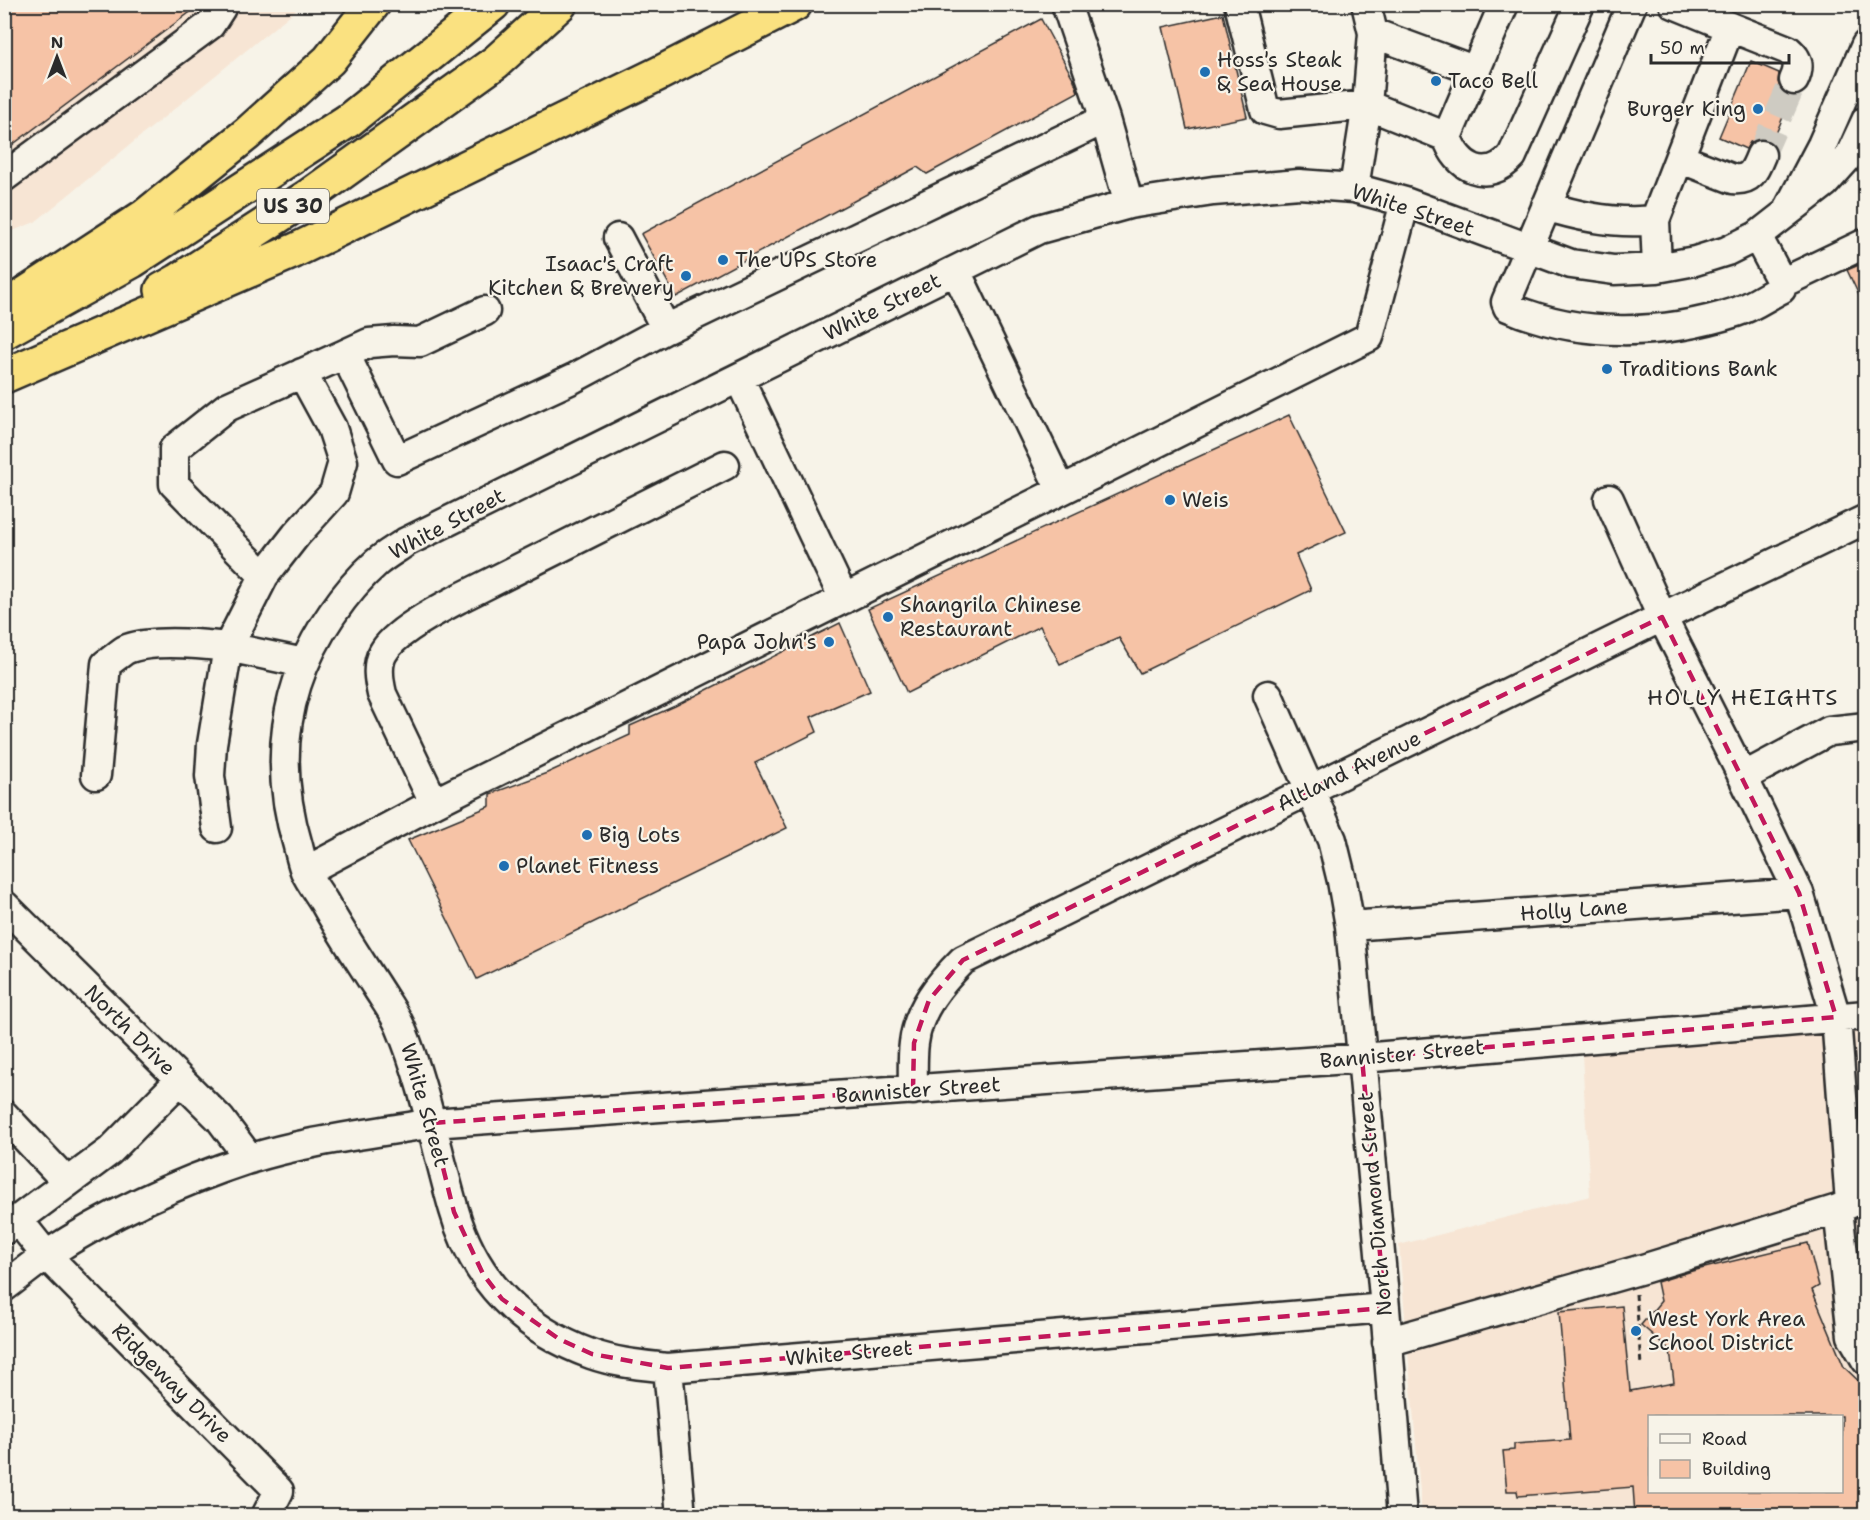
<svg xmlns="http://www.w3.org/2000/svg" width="1870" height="1520" font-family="'Shantell Sans',sans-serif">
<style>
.built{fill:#f7e5d4;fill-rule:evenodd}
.grass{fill:url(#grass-tufts);stroke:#768662;stroke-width:1.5}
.building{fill:#f6c3a6;stroke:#2b2b2b;stroke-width:1.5;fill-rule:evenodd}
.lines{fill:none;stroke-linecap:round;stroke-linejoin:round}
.minor-tunnel{stroke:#cecbc2;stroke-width:28;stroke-dasharray:28 14;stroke-linecap:butt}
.minor-casing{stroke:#2b2b2b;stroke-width:33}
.highway-casing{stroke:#2b2b2b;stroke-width:38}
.path{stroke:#2b2b2b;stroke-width:3;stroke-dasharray:6 4.5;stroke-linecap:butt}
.minor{stroke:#f7f3e8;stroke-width:28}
.highway{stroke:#fae180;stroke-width:33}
.marked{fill:none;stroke:#c2185b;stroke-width:4.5;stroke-dasharray:12 8;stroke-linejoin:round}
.poi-dot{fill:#1f6fb2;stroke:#f7f3e8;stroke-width:2}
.labels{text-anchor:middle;stroke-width:4.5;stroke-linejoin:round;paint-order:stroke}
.shield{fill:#f7f3e8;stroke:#686764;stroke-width:1.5}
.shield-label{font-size:20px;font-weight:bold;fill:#2b2b2b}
.poi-label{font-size:21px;fill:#2b2b2b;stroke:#f7f3e8;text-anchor:start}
.street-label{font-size:21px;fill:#2b2b2b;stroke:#f7f3e8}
.neighbourhood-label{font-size:22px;letter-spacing:1.5px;fill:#2b2b2b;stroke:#f7f3e8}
</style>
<defs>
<pattern id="grass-tufts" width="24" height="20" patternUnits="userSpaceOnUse" patternTransform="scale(1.5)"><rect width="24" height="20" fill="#c1e19a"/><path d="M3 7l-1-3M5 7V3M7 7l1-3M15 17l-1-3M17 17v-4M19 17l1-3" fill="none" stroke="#a6c185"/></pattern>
</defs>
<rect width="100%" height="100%" fill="#f7f3e8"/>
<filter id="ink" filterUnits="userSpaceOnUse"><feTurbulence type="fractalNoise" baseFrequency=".0167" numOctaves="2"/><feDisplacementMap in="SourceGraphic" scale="12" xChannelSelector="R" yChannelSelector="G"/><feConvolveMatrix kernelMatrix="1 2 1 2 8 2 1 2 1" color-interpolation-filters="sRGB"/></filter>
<g filter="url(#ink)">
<path class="built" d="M5 5H302L35 222 5 234Z
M1865 1026V1515H1422L1399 1245 1590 1196 1582 1054ZM1650 1416H1842V1492H1650Z"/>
<path class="grass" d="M1865 1227V1343L1855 1241 1860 1231Z"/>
<path class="building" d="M4 4H201L4 151Z
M1223 14 1247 117 1187 129 1163 27Z
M1041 19 1074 80 1078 92 927 174 917 167 676 297 641 234Z
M1751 61 1779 73 1778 82 1781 90 1787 95 1792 96 1772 143 1767 140 1758 139 1750 142 1746 149 1719 137Z
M1866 262V310L1847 270Z
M1289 415 1346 532 1296 555 1311 590 1140 673 1119 638 1060 664 1040 626 907 693 868 609Z
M840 623 870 691 811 717 817 732 755 763 787 828 477 979 408 840 490 806V794L547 773 630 735V726L675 706Z
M1808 1243 1819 1286 1812 1290 1844 1367 1866 1388V1509L1822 1513 1823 1515H1635L1633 1487 1518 1496 1517 1491H1507L1503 1451 1514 1450V1444L1570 1440 1559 1312 1622 1306 1630 1391 1674 1383 1670 1350 1641 1325 1661 1301 1657 1282 1692 1271ZM1650 1416H1842V1491H1650Z"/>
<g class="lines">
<path class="minor-tunnel" d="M1761 155 1794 80"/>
<defs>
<path id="minor" d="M1066 4 1105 119 1129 204
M1239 4 1265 110 1279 114 1367 105 1447 137 1504 4
M1632 4 1506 302 1508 307C1580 338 1662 336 1736 312 1752 307 1767 296 1781 289L1782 283 1757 236
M1730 27 1788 50C1799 59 1800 67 1794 80
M1373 33 1476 71
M1447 137C1457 168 1487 184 1512 156L1580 4
M1679 158 1733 179C1751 181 1755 170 1761 155
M4 177 210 25 221 8V4
M1354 188 1367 105 1373 33 1366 4
M1546 206C1580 217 1620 224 1655 220
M1790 206 1822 145 1866 45
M618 238 666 329
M1657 268 1655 220 1730 27 1674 4
M956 271 1061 490
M1782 283 1866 243
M345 354 369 343 394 341 420 342 485 311
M302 373 332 428 343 462 334 493 296 535 264 576 228 647 304 663
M739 378 844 599
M1609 499 1662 617 1743 777 1799 893 1836 1017 1850 1203
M264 576 174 484V449L227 407 345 354 397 460 574 378 666 329 1105 119
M1268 695 1332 840 1342 881 1350 926 1385 1308 1402 1516
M96 775 106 664C112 660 119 654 125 650 149 639 202 644 228 647L212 744 210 776 217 828
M1743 777 1829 731 1866 727
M434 803 382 694C379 681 376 665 383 653 394 632 439 609 460 598L725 465
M306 871 434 803 1369 337 1405 202
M4 905 220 1119 250 1159
M1350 926 1799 893
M913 1090C913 1075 912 1058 914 1043 918 1009 940 983 963 960L1662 617 1866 519
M4 1115 67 1182
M1853 1202 1838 1209 1852 1336 1866 1360
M18 1220 46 1255 279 1491 266 1516
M4 1230 110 1151 180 1080
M4 1287C19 1276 33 1264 48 1254 109 1214 179 1182 249 1159 308 1140 371 1134 432 1123L1362 1058 1866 1015
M1385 1308 668 1368C642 1365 616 1363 591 1354 522 1329 474 1280 454 1210 436 1148 425 1085 400 1026 394 1012 384 999 376 986 358 958 340 931 324 902 318 892 310 882 305 871 302 863 300 854 298 846 273 764 283 685 332 614 345 595 359 578 376 563 385 555 396 549 406 542L1039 229 1129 204 1213 191 1299 184 1354 188 1405 202 1571 264 1614 270 1657 268 1695 261 1727 251 1757 236 1825 183 1850 155 1866 121
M1387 1342 1646 1268 1838 1209
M668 1368 681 1516"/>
<path id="highway" d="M162 290 178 281 309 196 496 62 560 4
M4 308 145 216 248 133 329 60 373 4
M4 332 132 261 349 120 493 4
M4 376 294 251 660 73 795 4"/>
</defs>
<use href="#minor" class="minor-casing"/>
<use href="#highway" class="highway-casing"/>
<path class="path" d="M1636 1294 1641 1366"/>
<use href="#minor" class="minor"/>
<use href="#highway" class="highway"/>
</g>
</g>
<path class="marked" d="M1662 617 1799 893 1836 1017 1362 1058 1385 1308 668 1368 592 1354 559 1339 502 1299 483 1274 454 1212 432 1123 913 1090 914 1043 929 1000 963 960Z"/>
<g class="poi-dot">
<circle cx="1205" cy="72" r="6"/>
<circle cx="1436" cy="81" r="6"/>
<circle cx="1758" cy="109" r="6"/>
<circle cx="723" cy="260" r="6"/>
<circle cx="686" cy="276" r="6"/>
<circle cx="1607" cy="369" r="6"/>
<circle cx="1170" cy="500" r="6"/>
<circle cx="888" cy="617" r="6"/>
<circle cx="829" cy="642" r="6"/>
<circle cx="587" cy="835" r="6"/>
<circle cx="504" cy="866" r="6"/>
<circle cx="1636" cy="1331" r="6"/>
</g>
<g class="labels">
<rect class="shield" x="257" y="189" width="72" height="34" rx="4.5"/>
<g class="shield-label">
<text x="293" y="213">US 30</text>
</g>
<g class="poi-label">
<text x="1217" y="67">Hoss's Steak<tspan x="1217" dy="24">&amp; Sea House</tspan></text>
<text x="1448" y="88">Taco Bell</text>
<text x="1746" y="116" text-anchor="end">Burger King</text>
<text x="735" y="267">The UPS Store</text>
<text x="674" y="271" text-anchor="end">Isaac's Craft<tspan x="674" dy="24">Kitchen &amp; Brewery</tspan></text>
<text x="1619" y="376">Traditions Bank</text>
<text x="1182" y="507">Weis</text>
<text x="900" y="612">Shangrila Chinese<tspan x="900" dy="24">Restaurant</tspan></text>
<text x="817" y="649" text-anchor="end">Papa John's</text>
<text x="599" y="842">Big Lots</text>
<text x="516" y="873">Planet Fitness</text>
<text x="1648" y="1326">West York Area<tspan x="1648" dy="24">School District</tspan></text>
</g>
<g class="street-label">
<text transform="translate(1413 210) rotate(18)" y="7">White Street</text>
<text transform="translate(882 307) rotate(-26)" y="7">White Street</text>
<text transform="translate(447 524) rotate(-28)" y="7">White Street</text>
<text transform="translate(1349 771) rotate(-26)" y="7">Altland Avenue</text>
<text transform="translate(1574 910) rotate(-4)" y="7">Holly Lane</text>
<text transform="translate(130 1030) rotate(45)" y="7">North Drive</text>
<text transform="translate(1402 1054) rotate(-5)" y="7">Bannister Street</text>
<text transform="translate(918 1090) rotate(-4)" y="7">Bannister Street</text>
<text transform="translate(425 1105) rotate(74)" y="7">White Street</text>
<text transform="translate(1375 1204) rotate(-95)" y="7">North Diamond Street</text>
<text transform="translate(849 1353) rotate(-5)" y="7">White Street</text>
<text transform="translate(172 1383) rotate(45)" y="7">Ridgeway Drive</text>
</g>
<g class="neighbourhood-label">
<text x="1743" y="705">HOLLY HEIGHTS</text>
</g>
</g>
<rect width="1870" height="1520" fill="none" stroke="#f7f3e8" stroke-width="24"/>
<rect x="12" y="12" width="1846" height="1496" fill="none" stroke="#2b2b2b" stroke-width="2" filter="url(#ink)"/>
<rect x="1648" y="1415" width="195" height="78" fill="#f7f3e8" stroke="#a5a39c" stroke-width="1.5"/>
<rect x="1660" y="1434" width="30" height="9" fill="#f7f3e8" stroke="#a5a39c" stroke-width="1.5"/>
<text x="1702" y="1445" font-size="18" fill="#2b2b2b">Road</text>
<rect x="1660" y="1460" width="30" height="18" fill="#f6c3a6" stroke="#a5a39c" stroke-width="1.5"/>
<text x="1702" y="1475" font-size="18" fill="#2b2b2b">Building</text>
<g transform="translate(57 57)" stroke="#f7f3e8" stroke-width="4.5" paint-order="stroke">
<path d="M0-4.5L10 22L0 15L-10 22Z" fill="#2b2b2b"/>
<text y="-9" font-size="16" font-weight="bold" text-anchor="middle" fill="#2b2b2b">N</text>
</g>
<path d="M1651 54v9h138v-9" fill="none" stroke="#2b2b2b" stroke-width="3"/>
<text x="1660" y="54" font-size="18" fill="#2b2b2b" stroke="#f7f3e8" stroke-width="4.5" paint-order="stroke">50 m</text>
</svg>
